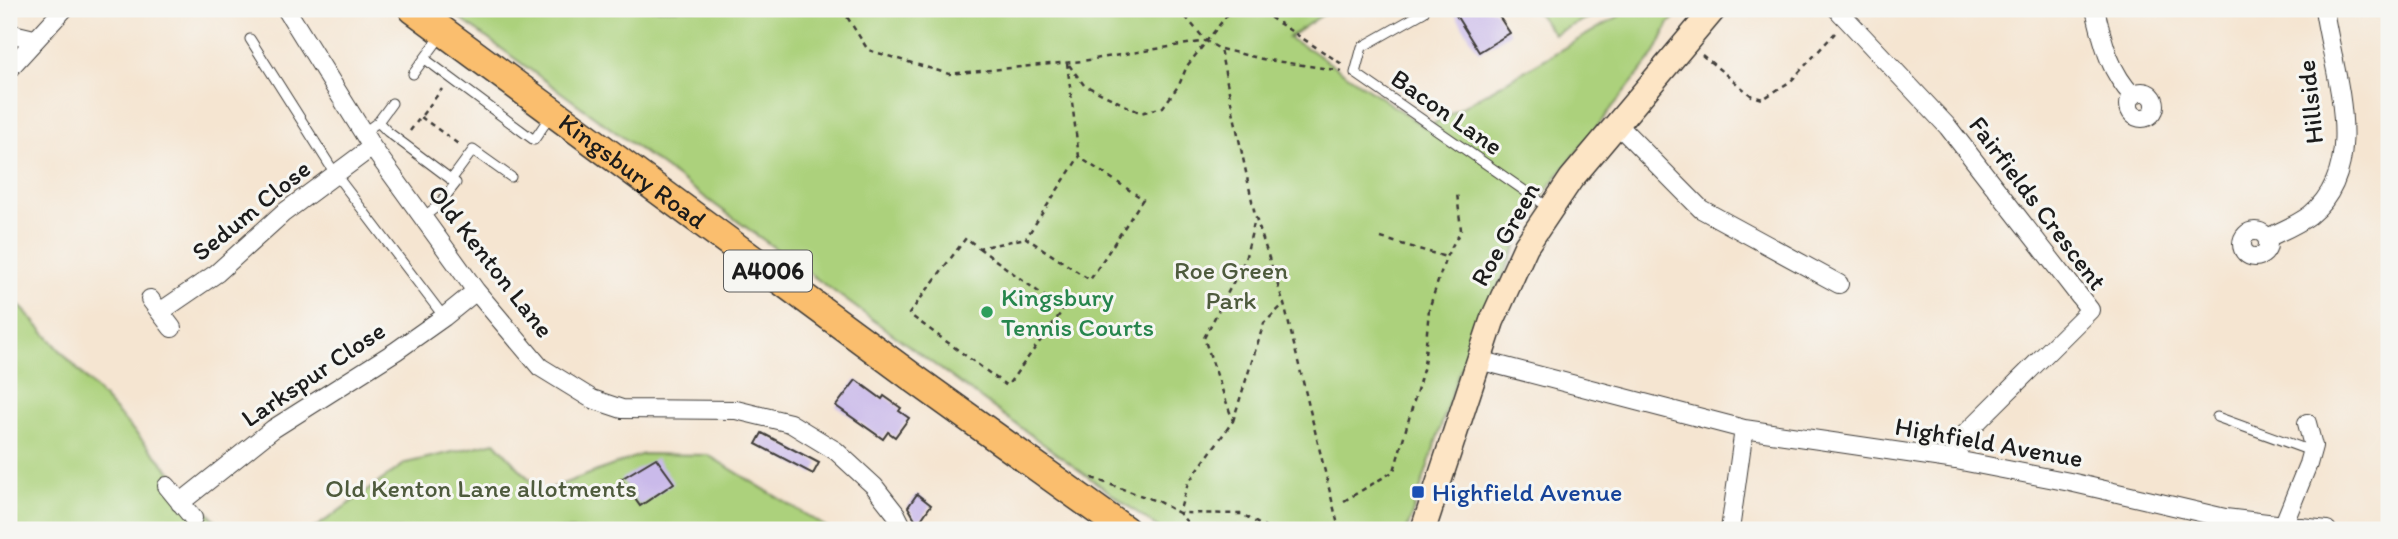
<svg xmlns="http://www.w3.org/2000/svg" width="2398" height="539" font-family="Itim,sans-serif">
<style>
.green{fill:#acd17b;stroke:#64764c;stroke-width:2}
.building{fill:#cabaea}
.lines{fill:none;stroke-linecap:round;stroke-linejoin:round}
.lane-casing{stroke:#3d3a37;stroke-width:11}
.street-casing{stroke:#3d3a37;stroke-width:20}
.secondary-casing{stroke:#3d3a37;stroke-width:27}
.primary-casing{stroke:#3d3a37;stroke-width:31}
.path{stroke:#3d3a37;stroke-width:2.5;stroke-dasharray:5 5;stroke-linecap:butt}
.lane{stroke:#fff;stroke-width:9}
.street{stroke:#fff;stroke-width:18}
.secondary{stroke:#fde5c5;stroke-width:24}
.primary{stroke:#fabe6e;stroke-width:28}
.leisure-dot{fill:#2e9e5b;stroke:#f6f6f2;stroke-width:2.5}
.transit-dot{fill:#1a4fb4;stroke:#f6f6f2;stroke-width:2.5}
.labels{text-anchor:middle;stroke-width:6;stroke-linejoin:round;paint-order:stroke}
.shield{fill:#f6f6f2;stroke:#5d5d5c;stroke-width:2}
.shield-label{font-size:24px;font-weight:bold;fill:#1c1c1c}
.street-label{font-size:26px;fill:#1c1c1c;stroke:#f6f6f2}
.park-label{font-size:26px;fill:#4e5b3d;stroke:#f6f6f2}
.leisure-label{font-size:26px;fill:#27864d;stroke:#f6f6f2;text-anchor:start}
.transit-label{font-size:26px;fill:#164399;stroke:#f6f6f2;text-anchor:start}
</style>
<rect width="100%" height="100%" fill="#f6f6f2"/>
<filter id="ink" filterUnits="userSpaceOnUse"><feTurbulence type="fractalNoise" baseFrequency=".0143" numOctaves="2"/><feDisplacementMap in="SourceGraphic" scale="14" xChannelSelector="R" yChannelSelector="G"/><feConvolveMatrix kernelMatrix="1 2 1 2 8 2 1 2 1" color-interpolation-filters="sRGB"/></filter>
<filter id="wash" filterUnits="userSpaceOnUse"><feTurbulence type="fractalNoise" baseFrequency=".00686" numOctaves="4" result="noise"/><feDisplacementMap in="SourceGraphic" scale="28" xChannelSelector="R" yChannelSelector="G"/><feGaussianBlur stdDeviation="1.57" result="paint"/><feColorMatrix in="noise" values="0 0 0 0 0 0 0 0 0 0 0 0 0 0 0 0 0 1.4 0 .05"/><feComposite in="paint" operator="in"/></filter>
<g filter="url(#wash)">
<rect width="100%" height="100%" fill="#f5e5d1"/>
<path class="green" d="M447 9H1331L1288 38 1309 49 1426 128 1631 9H1684L1669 23 1654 55 1545 192 1519 241 1458 374 1407 530H1161Z
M1534 9H1607L1554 34Z
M9 294 224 530H9Z
M495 442 541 492 643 454 708 455 831 530H312L406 463Z"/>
<g id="blocks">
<path class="building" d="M1452 9H1494L1510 33 1479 52Z
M856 380 882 399 884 396 901 408 899 411 909 418 895 437 888 432 883 439 836 406Z
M762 433 819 463 813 474 756 444Z
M656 458 674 483 640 506 621 479Z
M917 494 931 505 918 524 908 507Z"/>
</g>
</g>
<g filter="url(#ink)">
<use href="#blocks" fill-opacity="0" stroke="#3d3a37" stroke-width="2"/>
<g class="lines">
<defs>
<path id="lane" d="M1424 12 1362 47 1355 73 1548 207
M250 39 336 175 444 317
M425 59 534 140 551 115
M413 74 441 36
M378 122 388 132 456 183 438 206 423 217
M363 133 378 122 392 103
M451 180 473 150 511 177
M2217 417 2311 451"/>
<path id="street" d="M286 9 372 147 476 291 540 367 592 399 622 409 736 410 790 423 836 451 874 486 896 514 904 530
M1837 9 1948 127 2090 310 1962 437 1956 460
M2095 9C2103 42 2109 71 2133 96
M9 33 34 39
M9 69 64 9
M2129 105a13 13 0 1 1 26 0a13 13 0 1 1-26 0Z
M1617 124 1701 209 1839 284
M2242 244a13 13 0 1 1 26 0a13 13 0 1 1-26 0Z
M2267 238C2281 231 2297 225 2310 215 2370 166 2333 72 2324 9
M150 299 172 328
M160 312 217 273 282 214 372 147
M1479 360 1744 429 1956 460 2070 482 2225 518 2327 530
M167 486 193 518
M180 503 273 429 396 351 444 317 476 291
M2283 526 2308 464 2313 446 2307 423
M1730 530 1744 429"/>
<path id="secondary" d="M1423 530 1492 321 1526 246 1571 179 1714 9"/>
<g id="primary">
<path id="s1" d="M413 9 912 377 1125 530"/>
</g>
</defs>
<use href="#lane" class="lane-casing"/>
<use href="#street" class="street-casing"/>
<use href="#secondary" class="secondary-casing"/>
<use href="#primary" class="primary-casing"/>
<path class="path" d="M842 9 868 50 949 74 1082 61 1206 41
M1179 9 1206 41 1220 49 1255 215 1284 304 1337 521 1341 530
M1252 9 1268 16 1345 66
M1221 49 1262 59 1342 71
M1702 55 1752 96 1763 99 1791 81 1835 33
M1067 63 1079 157 1026 238 1090 280 1143 199 1079 157
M1069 65 1084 85 1141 113 1163 107 1179 85 1187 66 1232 9
M421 117 461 146
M410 131 442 89
M1381 238 1446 257
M979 248 1063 310 1007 386 909 314 966 238 979 248 1026 238
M1233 421 1264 323 1284 304
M1092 478 1159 502 1179 513 1188 483 1233 421 1204 338 1245 260 1255 219
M1344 501 1394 471 1424 366 1429 309 1446 257 1461 230 1457 193
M1194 530 1179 513 1242 514 1269 530"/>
<use href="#lane" class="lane"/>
<use href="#street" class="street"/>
<use href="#secondary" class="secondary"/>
<use href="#primary" class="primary"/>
</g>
</g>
<circle class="leisure-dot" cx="987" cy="312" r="7"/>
<rect class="transit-dot" x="1411" y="485" width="14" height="14" rx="3.5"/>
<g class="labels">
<rect class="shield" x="724" y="250.5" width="88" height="41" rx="5"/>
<g class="shield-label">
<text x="768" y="279">A4006</text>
</g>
<g class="street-label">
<text transform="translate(2310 102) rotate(-96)" y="9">Hillside</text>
<text transform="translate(1447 112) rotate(35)" y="9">Bacon Lane</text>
<text dy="9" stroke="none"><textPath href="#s1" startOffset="273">Kingsbury Road</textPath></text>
<text transform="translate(2038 203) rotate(53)" y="9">Fairfields Crescent</text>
<text transform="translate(251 210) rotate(-39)" y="9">Sedum Close</text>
<text transform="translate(1505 234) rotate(-61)" y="9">Roe Green</text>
<text transform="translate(491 261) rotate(52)" y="9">Old Kenton Lane</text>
<text transform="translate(313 374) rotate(-34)" y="9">Larkspur Close</text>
<text transform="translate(1989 442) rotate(10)" y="9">Highfield Avenue</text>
</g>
<g class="park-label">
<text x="1231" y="279">Roe Green<tspan x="1231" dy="30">Park</tspan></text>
<text x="481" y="497">Old Kenton Lane allotments</text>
</g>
<g class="leisure-label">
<text x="1001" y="306">Kingsbury<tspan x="1001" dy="30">Tennis Courts</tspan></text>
</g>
<g class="transit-label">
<text x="1432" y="501">Highfield Avenue</text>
</g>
</g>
<rect width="2398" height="539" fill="none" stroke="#f6f6f2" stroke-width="35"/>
</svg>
